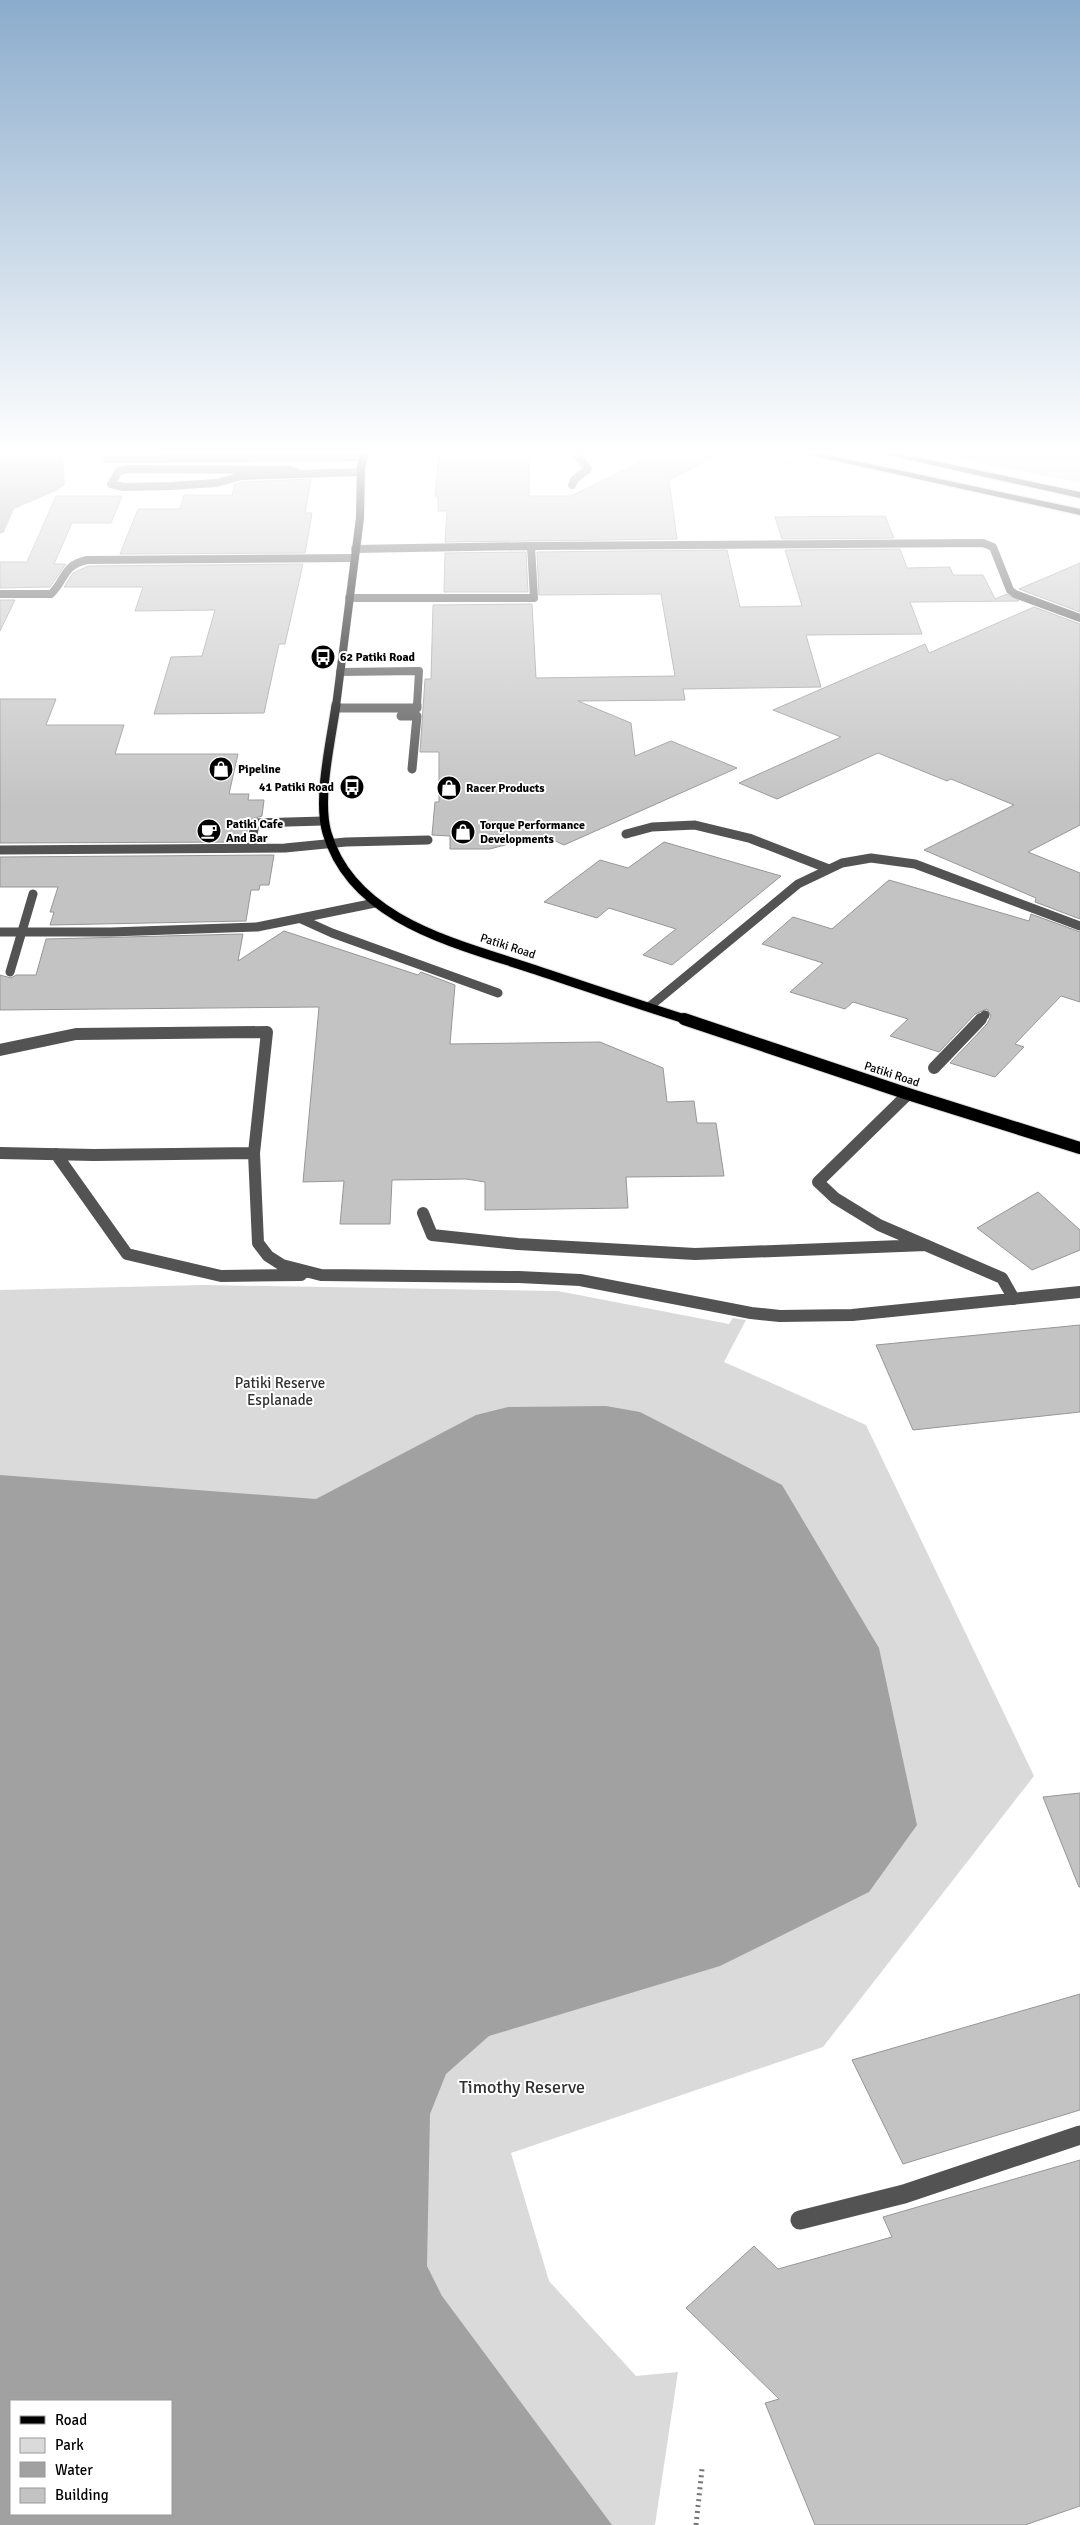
<svg xmlns="http://www.w3.org/2000/svg" width="1080" height="2525" font-family="Signika,sans-serif">
<style>
.green{fill:#dadada;fill-rule:evenodd}
.water{fill:#a1a1a1;fill-rule:evenodd}
.building{fill:#c3c3c3;stroke:#979797}
.lines{fill:none;stroke-linecap:round;stroke-linejoin:round}
.major-far2-casing{stroke:#dbdbdb;stroke-width:9}
.major-far1-casing{stroke:#dbdbdb;stroke-width:11}
.major-casing{stroke:#dbdbdb;stroke-width:14}
.highway-casing{stroke:#dbdbdb;stroke-width:3}
.path-far1{stroke:#757575;stroke-width:2;stroke-dasharray:0.5 1;stroke-linecap:butt}
.path{stroke:#757575;stroke-width:5;stroke-dasharray:2 4;stroke-linecap:butt}
.minor-far3{stroke:#535353;stroke-width:8}
.minor-far2{stroke:#535353;stroke-width:9}
.minor-far1{stroke:#535353;stroke-width:12}
.minor{stroke:#535353;stroke-width:19}
.major-far2{stroke:#000;stroke-width:8}
.major-far1{stroke:#000;stroke-width:9}
.major{stroke:#000;stroke-width:12}
.highway{fill:#000;fill-rule:evenodd}
.labels{text-anchor:middle;stroke-width:4;stroke-linejoin:round;paint-order:stroke}
.far-poi-label{font-size:12px;font-weight:bold;fill:#000;stroke:#fff;text-anchor:start}
.far-street-label{font-size:12px;fill:#000;stroke:#fff}
.park-label{font-size:15px;fill:#313131;stroke:#fff}
.near-park-label{font-size:18px;fill:#313131;stroke:#fff}
</style>
<rect width="100%" height="100%" fill="#fff"/>
<path class="green" d="M940 455H1080V483Z
M204 1285 558 1291 729 1324 733 1318 746 1320 724 1362 866 1425 1034 1776 823 2047 511 2153 549 2281 636 2376 678 2372 655 2525H0V1290ZM11 2401H171V2514H11Z"/>
<path class="water" d="M0 455H63L65 485 56 491 14 509 4 532 0 534Z
M606 1406 640 1412 782 1485 879 1648 917 1825 869 1892 720 1966 489 2036 446 2074 430 2114 427 2266 442 2296 612 2525H0V1475L316 1499 476 1415 508 1407ZM11 2401H171V2514H11Z"/>
<path class="building" d="M439 454H529V496H571L657 454H720L669 480 677 539 445 542 447 511H438V496H435Z
M311 479 305 513H312L305 553 120 554 138 509H180L184 495H232L235 484 243 482Z
M56 496H122L111 523H72L54 564H66L50 587 0 588V562H27Z
M885 516 894 538 782 539 775 517Z
M900 549 907 568 950 567 953 575H983L995 599 1007 594 1019 601 910 602 922 634 806 635 821 687 683 689 685 700 578 701 631 723 635 756 671 741 737 768 564 845 542 835 490 849H450V836L432 835 435 802H439V752H420L425 679H431L433 605 532 604 536 678 675 676 661 594 539 595 537 552 727 550 740 607 802 606 785 550Z
M526 552 528 592H444L445 553Z
M1080 563V612L1019 589Z
M303 564 285 644H279L264 713 154 714 171 657 202 656 215 610 135 611 143 587H64L73 573 88 566Z
M0 600H15L0 631Z
M1034 607 1080 624V825L1028 852 1080 873V919L1035 902 1036 898 924 850 1014 805 951 779 947 781 878 753 777 799 739 783 841 737 773 710 925 644 929 653Z
M0 699H56L46 725H124L115 754H238L229 794H249L248 800H264L262 816 249 820 245 842 0 843Z
M664 842 781 876 672 965 643 955 676 929 609 908 597 918 544 902 600 860 628 868Z
M274 855 269 885H260L259 890H251L246 921 50 925 54 912H50L58 887H0V857Z
M889 880 1029 921 1031 914 1080 932V1002L1061 996 1015 1044 1024 1047 995 1077 950 1063 987 1024 991 1016 987 1009 975 1014 939 1052 890 1036 908 1019 853 1002 845 1009 790 992 823 963 762 944 793 917 832 929Z
M284 931 418 975 421 972 455 985 450 1044 600 1042 663 1068 667 1102 694 1101 697 1123H716L724 1176 626 1177 628 1208 485 1210V1182L466 1179 392 1180 390 1224H340L344 1181 303 1182 319 1007 0 1010V975L11 978 16 975H36L46 939 243 934 238 961Z
M1038 1192 1080 1230V1250L1032 1270 977 1228Z
M1080 1325V1412L913 1430 876 1345Z
M1080 1793V1887H1079L1043 1797Z
M1080 1994V2110L903 2164 852 2060Z
M1080 2160V2506L1025 2525H815L765 2403 779 2399 686 2308 754 2246 778 2269 892 2237 883 2217Z"/>
<g class="lines">
<defs>
<path id="major-far2" d="M336 706 360 518 361 467 365 454"/>
<path id="major-far1" d="M336 705C331 741 317 799 327 833 353 922 459 944 536 970 587 987 637 1004 688 1020"/>
<path id="major" d="M684 1019 908 1094 1080 1148"/>
<path id="highway" d="M805 454H823L1080 509V515Z
M883 454H901L1080 492V498Z"/>
</defs>
<use href="#major-far2" class="major-far2-casing"/>
<use href="#major-far1" class="major-far1-casing"/>
<use href="#major" class="major-casing"/>
<use href="#highway" class="highway-casing"/>
<path class="path-far1" d="M753 454 794 464"/>
<path class="path" d="M696 2525 702 2469"/>
<path class="minor-far3" d="M107 459 363 457
M298 473 291 470 127 469 119 471 111 484 123 487 171 486 216 483 242 476 361 472
M572 485 575 479 588 469 576 454
M531 546 983 543 993 547 1010 590 1015 594 1080 618
M0 594H51C66 579 63 565 87 560L354 558
M349 598H534L531 546 355 549
M340 672 419 671 417 706"/>
<path class="minor-far2" d="M336 708H417V705
M401 716H417L412 769
M626 834 652 827 695 825 749 838 829 869
M251 848 255 823 323 821
M0 850 285 848 346 842 428 840
M301 919 332 933 498 993
M0 932H111L257 927 375 903
M10 972 33 894
M649 1007 798 884 842 863 871 858 915 864 1080 926
M980 1020 985 1015"/>
<path class="minor-far1" d="M0 1050 76 1034 267 1032 254 1153 258 1243 268 1256 282 1265 321 1275 519 1277 580 1280 751 1313 780 1316 852 1315 1080 1292
M934 1068 981 1019
M908 1094 818 1182 835 1198 879 1225 1002 1278 1014 1299
M0 1153 94 1155 254 1153
M56 1154 127 1254 221 1276 301 1275
M423 1213 432 1235 518 1244 695 1254 926 1245"/>
<path class="minor" d="M800 2220 904 2194 1080 2135"/>
<use href="#major-far2" class="major-far2"/>
<use href="#major-far1" class="major-far1"/>
<use href="#major" class="major"/>
<use href="#highway" class="highway"/>
</g>
<linearGradient id="sky" x2="0" y2="1"><stop stop-color="#8baccc"/><stop offset="0.56" stop-color="#fff"/><stop offset="1" stop-color="#fff" stop-opacity="0"/></linearGradient>
<rect width="1080" height="808" fill="url(#sky)"/>
<defs>
<symbol id="bus-disc" viewBox="-11 -11 22 22"><circle r="9.5" fill="#000" stroke="#fff"/><path d="M-5-6H5V4H4V6H2V4H-2V6H-4V4H-5ZM-3.5-4V0h7V-4ZM-3.5 1.2v1.5H-2V1.2ZM2 1.2v1.5H3.5V1.2Z" fill="#fff"/></symbol>
<symbol id="shop-disc" viewBox="-11 -11 22 22"><circle r="9.5" fill="#000" stroke="#fff"/><path d="M-5-2.5h2.3a2.7 3.5 0 0 1 5.4 0H5L5.5 6h-11ZM-1.5-2.5h3a1.5 2.3 0 0 0-3 0Z" fill="#fff"/></symbol>
<symbol id="cafe-disc" viewBox="-11 -11 22 22"><circle r="9.5" fill="#000" stroke="#fff"/><path d="M-5.5-4.5H6V0H3Q3 3.5 0 3.5H-2.5Q-5.5 3.5-5.5 0ZM3-3.2v2h1.7v-2ZM-6 4.5H4V6H-6Z" fill="#fff"/></symbol>
</defs>
<g fill-rule="evenodd">
<use href="#bus-disc" x="309" y="643" width="28" height="28"/>
<use href="#shop-disc" x="207" y="755" width="28" height="28"/>
<use href="#bus-disc" x="338" y="773" width="28" height="28"/>
<use href="#shop-disc" x="435" y="774" width="28" height="28"/>
<use href="#cafe-disc" x="195" y="817" width="28" height="28"/>
<use href="#shop-disc" x="449" y="818" width="28" height="28"/>
</g>
<g class="labels">
<g class="far-poi-label">
<text x="340" y="661">62 Patiki Road</text>
<text x="238" y="773">Pipeline</text>
<text x="334" y="791" text-anchor="end">41 Patiki Road</text>
<text x="466" y="792">Racer Products</text>
<text x="226" y="828">Patiki Cafe<tspan x="226" dy="14">And Bar</tspan></text>
<text x="480" y="829">Torque Performance<tspan x="480" dy="14">Developments</tspan></text>
</g>
<g class="far-street-label">
<text transform="translate(508 946) rotate(18)" y="4">Patiki Road</text>
<text transform="translate(892 1074) rotate(18)" y="4">Patiki Road</text>
</g>
<g class="park-label">
<text x="280" y="1388">Patiki Reserve<tspan x="280" dy="17">Esplanade</tspan></text>
</g>
<g class="near-park-label">
<text x="522" y="2093">Timothy Reserve</text>
</g>
</g>
<rect x="10" y="2400" width="162" height="115" fill="#ffffff" stroke="#999999"/>
<rect x="20" y="2416" width="25" height="8" fill="#000000" stroke="#999999"/>
<text x="55" y="2425" font-size="15" fill="#000000">Road</text>
<rect x="20" y="2438" width="25" height="15" fill="#dadada" stroke="#999999"/>
<text x="55" y="2450" font-size="15" fill="#000000">Park</text>
<rect x="20" y="2462" width="25" height="15" fill="#a1a1a1" stroke="#999999"/>
<text x="55" y="2475" font-size="15" fill="#000000">Water</text>
<rect x="20" y="2488" width="25" height="15" fill="#c3c3c3" stroke="#999999"/>
<text x="55" y="2500" font-size="15" fill="#000000">Building</text>
</svg>
